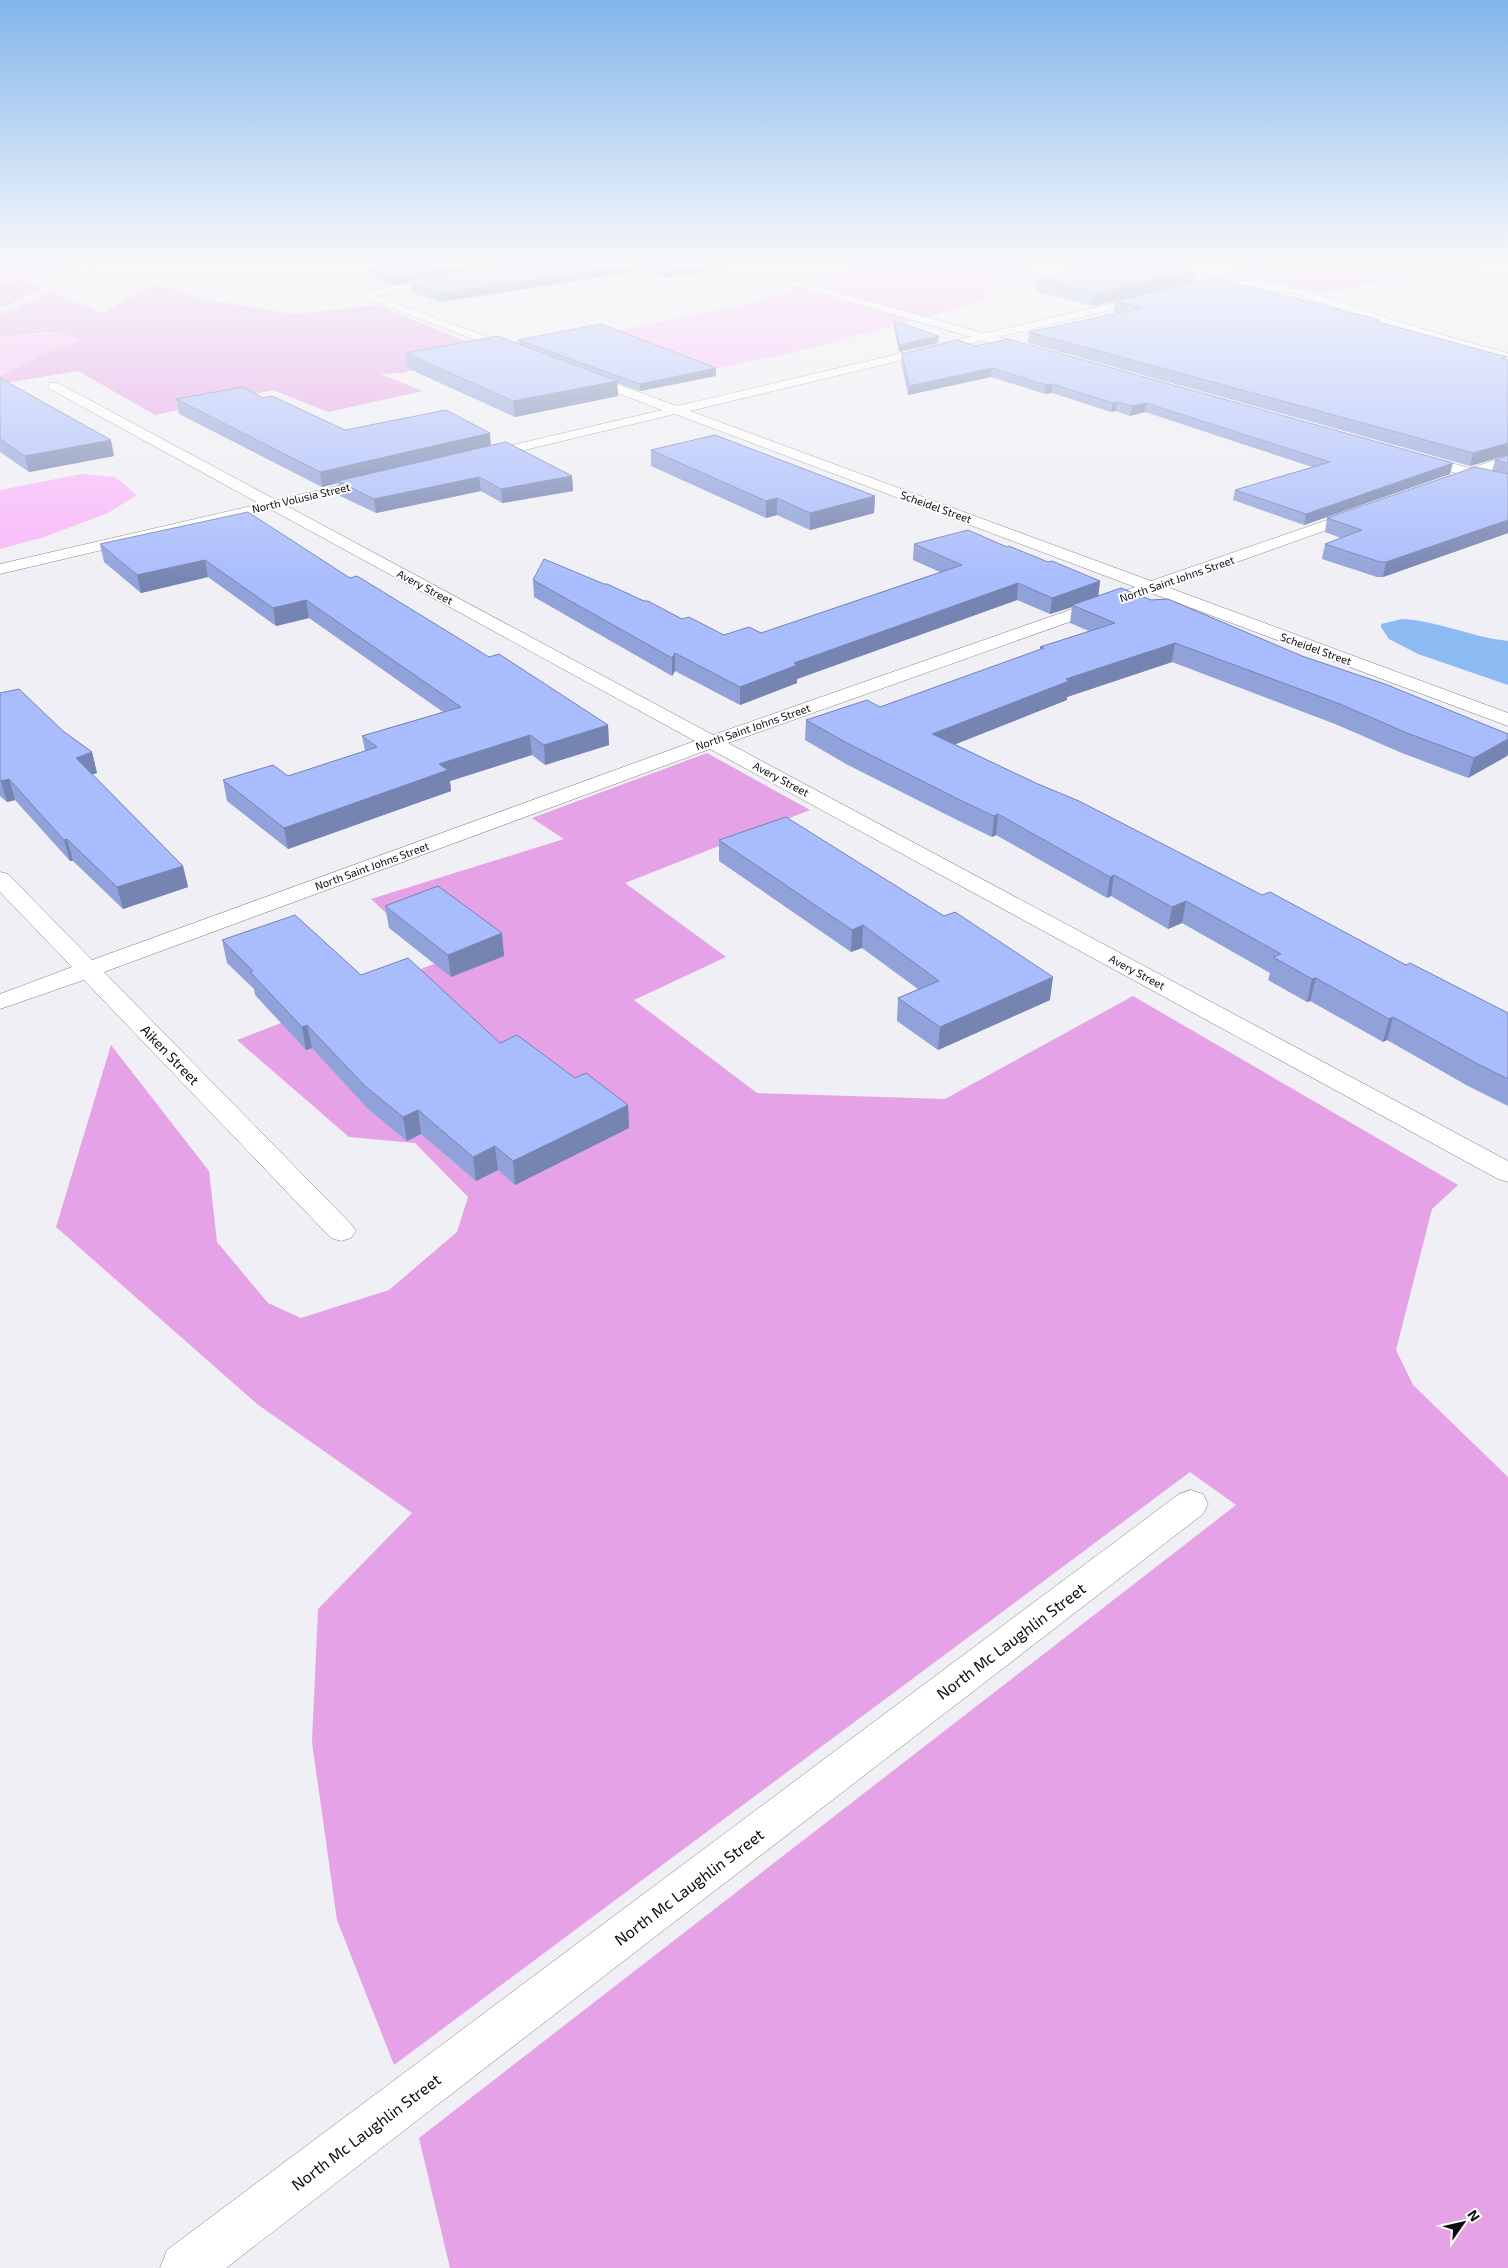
<svg xmlns="http://www.w3.org/2000/svg" width="1508" height="2268" font-family="'Exo 2',sans-serif">
<style>
.green{fill:#f9b7f9}
.forest{fill:#e5a2e6}
.water{fill:#8cbaf2}
.lines{fill:none;stroke-linecap:round;stroke-linejoin:round}
.minor-casing{stroke:#7e7d83;stroke-width:1}
.tertiary-casing{stroke:#7e7d83;stroke-width:1}
.secondary-casing{stroke:#7e7d83;stroke-width:1}
.minor{fill:#fff;fill-rule:evenodd}
.tertiary{fill:#fff;fill-rule:evenodd}
.secondary{fill:#f0e5fa;fill-rule:evenodd}
.wall{fill:#91a2da}
.shaded-wall{fill:#7684b1}
.building{fill:#a9bcfd;stroke:#7684b1}
.labels{text-anchor:middle;stroke-width:4;stroke-linejoin:round;paint-order:stroke}
.far-street-label{font-size:11px;fill:#0b0b0d;stroke:#fff}
.street-label{font-size:14px;fill:#0b0b0d;stroke:#fff}
.near-street-label{font-size:16px;fill:#0b0b0d;stroke:#fff}
</style>
<rect width="100%" height="100%" fill="#efeff5"/>
<path class="green" d="M0 265H90L74 272 0 285Z
M871 265H1049L996 286 979 302 927 317 802 283 851 268Z
M795 288 913 321 790 353 686 375 589 337 763 300 789 293Z
M56 333 69 334 78 339 74 343 46 353 0 376V338Z
M81 474 115 477 137 495 108 513 44 537 0 549V490Z"/>
<path class="forest" d="M1217 265H1508V268L1405 276 1319 294 1285 284 1265 281Z
M24 281 42 288 0 307V285Z
M152 286 183 290 197 298 293 314 378 305 489 351 402 373 380 374 423 391 328 412 273 390 155 415 78 371 0 384V376L46 353 74 343 78 339C58 326 23 336 0 338V317L52 292 103 313Z
M707 753 810 810 625 883 726 957 634 1000 757 1093 945 1099 1133 996 1458 1185 1432 1209 1396 1350 1413 1385 1508 1477V2268H450L419 2138 1236 1505 1190 1472 394 2065 337 1920 312 1742 318 1609 412 1513 257 1404 56 1227 111 1045 209 1171 217 1242 268 1303 301 1318 389 1290 457 1232 468 1197 415 1143 349 1137 237 1040 439 962 371 899 564 839 532 818Z"/>
<path class="water" d="M1402 619C1439 621 1471 637 1508 641V685L1418 654 1389 639 1381 627V624Z"/>
<g class="lines">
<defs>
<path id="minor" d="M446 277 450 278V282L376 296 521 349 523 352 521 355H513L359 295 366 291Z
M1219 280C1287 279 1336 301 1399 322 1435 333 1471 343 1508 353V361L1390 326 1293 293 1245 286 1219 287 1191 291 1186 288 1191 285Z
M1152 294 1156 295 1157 297 1156 299 690 411 1151 581 1356 510H1366L1369 513 1366 516 1167 587 1508 713V726L1151 593 728 743 1508 1161V1182L1498 1179 710 749 104 972 351 1224 356 1231 351 1238 341 1241 331 1238 84 980 0 1009V994L72 967 0 892V872L8 874 92 960 695 741 272 510 0 574V564L260 504 50 389 48 386 50 383H58L276 500 376 477 381 478 383 481 381 484 287 506 713 735 1135 587 675 414 479 461 474 460 472 457 474 454 662 410 580 379 578 376 580 373 584 372 677 406Z
M1191 1490 1203 1494 1208 1504 1203 1514 226 2268H160L167 2250 1179 1494Z"/>
<path id="tertiary" d="M722 265H740L1038 348 1040 351 1038 354H1030Z
M1417 454 1470 468 1508 456V465L1471 477 1412 461 1410 458 1412 455Z"/>
<path id="secondary" d="M92 265H106L0 315V308Z"/>
</defs>
<use href="#minor" class="minor-casing"/>
<use href="#tertiary" class="tertiary-casing"/>
<use href="#secondary" class="secondary-casing"/>
<use href="#minor" class="minor"/>
<use href="#tertiary" class="tertiary"/>
<use href="#secondary" class="secondary"/>
</g>
<path class="wall" d="M390 265 392 285 368 276 367 269Z
M517 265H726V268L665 278 640 271 440 302 411 292V284Z
M1037 278 1192 283 1093 306 1036 291Z
M1115 301 1380 323 1508 360V533L1383 577H1377L1322 559 1325 544 1341 538 1325 532 1327 518 1492 471 1495 460 1508 455 1470 466 1028 343 1029 332 1119 313 1114 312Z
M894 321 938 343 899 352 894 328Z
M518 340 716 368V376L640 391 617 383 618 396 515 417 407 368 406 353 519 344Z
M975 346 1450 474 1304 525 1233 500 1235 490 1312 467 1145 412 1130 416 1116 411 1111 412 1052 393 1045 394 991 377 908 395 901 362 902 354Z
M0 378 114 456 29 472 0 452Z
M263 398 345 430 491 446 572 476 573 491 502 503 481 491 376 513 340 496 338 483 322 487 179 414 176 399Z
M651 450 875 496 874 513 810 530 777 515 766 518 651 466Z
M100 544 350 578 608 725 609 745 545 765 532 755 450 781 451 791 288 849 227 801 223 780 288 776 365 751 362 736 443 712 309 618 276 626 208 577 141 593 104 562Z
M914 544 1007 547 1100 581 1098 596 1151 600 1302 656 1508 734V754L1507 756 1468 778 1402 753 1335 724 1172 662 1067 697V700L955 744 1262 895 1406 965 1508 1013V1106L1468 1086 1387 1040 1383 1042 1310 1001 1307 1002 1268 980 1270 973 1182 923 1168 929 1111 896 1107 898 996 835 992 837 963 823 846 764 805 740 806 720 880 707 1040 650V647L1089 631 1070 623 1072 607 1050 614 1017 600 797 679V683L740 705 675 671 672 676 534 597 533 580 682 619 724 635 761 633 940 572 913 560Z
M0 693 63 731 92 752 97 773 92 774 183 866 188 887 123 909 73 861H70L15 800 7 802 0 796Z
M719 840 944 916 1050 1000 938 1050 897 1021 898 998 918 989 862 948 851 952 719 861Z
M385 906 502 933 504 956 451 977 389 928Z
M222 940 361 975 628 1105 629 1128 515 1185 498 1170 476 1181 421 1134 407 1141 369 1110 312 1048 306 1050 255 995 254 989 227 963Z"/>
<path class="shaded-wall" d="M458 265H499L392 285 391 277Z
M629 265H639L640 271 440 302 439 294Z
M700 265H726V268L665 278V271Z
M1194 271 1192 283 1093 306 1095 293Z
M939 336 938 343 899 352V345Z
M716 368V376L640 391V384Z
M992 368 991 377 908 395 909 386Z
M617 381 618 396 515 417 513 401Z
M1052 384V393L1045 394 1046 385Z
M1117 402 1116 411 1111 412 1113 403Z
M1146 403 1145 412 1130 416 1132 406Z
M490 433 491 448 338 481V483L322 487 320 472Z
M111 440 114 456 29 472 25 456Z
M1508 443V455L1470 466 1473 453Z
M1453 463 1450 474 1304 525 1306 514Z
M572 476 573 491 502 503 501 489Z
M479 477 481 491 376 513 374 499Z
M875 496 874 513 810 530V513Z
M777 498V515L766 518V501Z
M1508 520V533L1383 577 1386 562Z
M205 560 208 577 141 593 137 575Z
M1100 581 1098 598 1072 605V607L1050 614 1052 598Z
M1018 583 1017 600 797 679V683L740 705V687L794 663Z
M306 600 309 618 276 626 273 608Z
M1175 643 1172 662 1067 697V700L931 754 932 734 1066 679Z
M675 653V671L672 676V658Z
M608 725 609 745 545 765 544 745Z
M530 735 532 755 450 781 451 791 288 849 284 828 439 764Z
M1508 739V754L1507 756 1468 778 1474 758Z
M92 752 97 773 81 778 76 758Z
M9 779 15 800 7 802 1 781Z
M998 814 996 835 992 837 994 816Z
M67 839 73 861H70L64 840Z
M183 866 188 887 123 909 117 887Z
M1114 875 1111 896 1107 898 1110 877Z
M1186 901 1182 923 1168 929 1172 907Z
M863 925 862 948 851 952 852 930Z
M502 933 504 956 451 977 448 955Z
M1053 977 1050 1000 938 1050 940 1027Z
M1316 978 1310 1001 1307 1002 1312 979Z
M1393 1017 1387 1040 1383 1042 1389 1019Z
M307 1025 312 1048 306 1050 302 1027Z
M628 1105 629 1128 515 1185 513 1161Z
M418 1110 421 1134 407 1141 403 1117Z
M495 1146 498 1170 476 1181 473 1157Z"/>
<path class="building" d="M390 265H458L391 277 367 269Z
M517 265H629L439 294 411 284Z
M645 265H700L665 271Z
M1102 265H1172L1194 271 1095 293 1037 278Z
M1215 278 1380 320 1375 321 1507 357 1502 358 1508 360V443L1473 453 1029 332 1142 308 1115 301Z
M894 321 939 336 899 345Z
M601 324 716 368 640 384 518 340Z
M498 336 617 381 513 401 406 353Z
M1008 339 1453 463 1306 514 1235 490 1330 462 1146 403 1132 406 1117 402 1113 403 1052 384 1046 385 992 368 909 386 902 354 958 340 975 346Z
M0 378 111 440 25 456 0 439Z
M243 387 263 398 272 396 345 430 446 410 490 433 320 472 176 399Z
M715 435 875 496 810 513 777 498 766 501 651 450Z
M506 442 572 476 501 489 479 477 374 499 338 481Z
M1508 455V463L1495 460Z
M1475 467 1508 474V520L1386 562H1380L1325 544 1362 530 1327 518Z
M248 512 350 578 357 576 380 590 489 657 499 654 608 725 544 745 530 735 439 764 448 770 284 828 223 780 273 765 288 776 377 747 362 736 461 707 306 600 273 608 205 560 137 575 100 544Z
M968 530 1007 547 1009 546 1048 562 1052 561 1100 581 1052 598 1018 583 794 663 797 665 740 687 675 653 672 658 533 580 544 559 604 584H607L644 601H648L682 619 689 617 724 635 749 627 761 633 962 565 914 544Z
M1121 588 1151 600 1168 599 1302 656 1385 684 1508 734V739L1474 758 1407 733 1340 704 1175 643 1066 679 1069 681 932 734 1038 784 1079 801 1262 895 1270 892 1406 965 1410 963 1508 1013V1079L1476 1063 1393 1017 1389 1019 1316 978 1312 979 1273 957 1281 954 1186 901 1172 907 1114 875 1110 877 998 814 994 816 964 802 847 743 806 720 867 700 880 707 1044 648 1040 647 1115 623 1072 605Z
M19 689 63 731 92 752 76 758 183 866 117 887 67 839 64 840 9 779 1 781 0 780V693Z
M786 817 944 916 955 912 1053 977 940 1027 898 998 939 981 863 925 852 930 719 840Z
M438 886 502 933 448 955 385 906Z
M295 915 361 975 408 958 500 1043 517 1035 575 1078 586 1073 628 1105 513 1161 495 1146 473 1157 418 1110 403 1117 365 1086 307 1025 302 1027 250 972 253 971 222 940Z"/>
<linearGradient id="sky" x2="0" y2="1"><stop stop-color="#83b6ec"/><stop offset="0.45" stop-color="#f8f8fa"/><stop offset="1" stop-color="#f8f8fa" stop-opacity="0"/></linearGradient>
<rect width="1508" height="583" fill="url(#sky)"/>
<g class="labels">
<g class="far-street-label">
<text transform="translate(301 498) rotate(-13)" y="4">North Volusia Street</text>
<text transform="translate(936 507) rotate(20)" y="4">Scheidel Street</text>
<text transform="translate(1177 579) rotate(-19)" y="4">North Saint Johns Street</text>
<text transform="translate(425 587) rotate(28)" y="4">Avery Street</text>
<text transform="translate(1316 649) rotate(20)" y="4">Scheidel Street</text>
<text transform="translate(753 727) rotate(-19)" y="4">North Saint Johns Street</text>
<text transform="translate(781 779) rotate(28)" y="4">Avery Street</text>
<text transform="translate(372 866) rotate(-20)" y="4">North Saint Johns Street</text>
<text transform="translate(1137 972) rotate(28)" y="4">Avery Street</text>
</g>
<g class="street-label">
<text transform="translate(170 1055) rotate(46)" y="5">Aiken Street</text>
</g>
<g class="near-street-label">
<text transform="translate(1011 1641) rotate(-37)" y="6">North Mc Laughlin Street</text>
<text transform="translate(689 1887) rotate(-37)" y="6">North Mc Laughlin Street</text>
<text transform="translate(366 2132) rotate(-37)" y="6">North Mc Laughlin Street</text>
</g>
</g>
<g transform="translate(1463 2223) rotate(56)" stroke="#ffffff" stroke-width="4" paint-order="stroke">
<path d="M0-4L9 19L0 12L-9 19Z" fill="#0b0b0d"/>
<text y="-8" font-size="14" font-weight="bold" text-anchor="middle" fill="#0b0b0d">N</text>
</g>
</svg>
